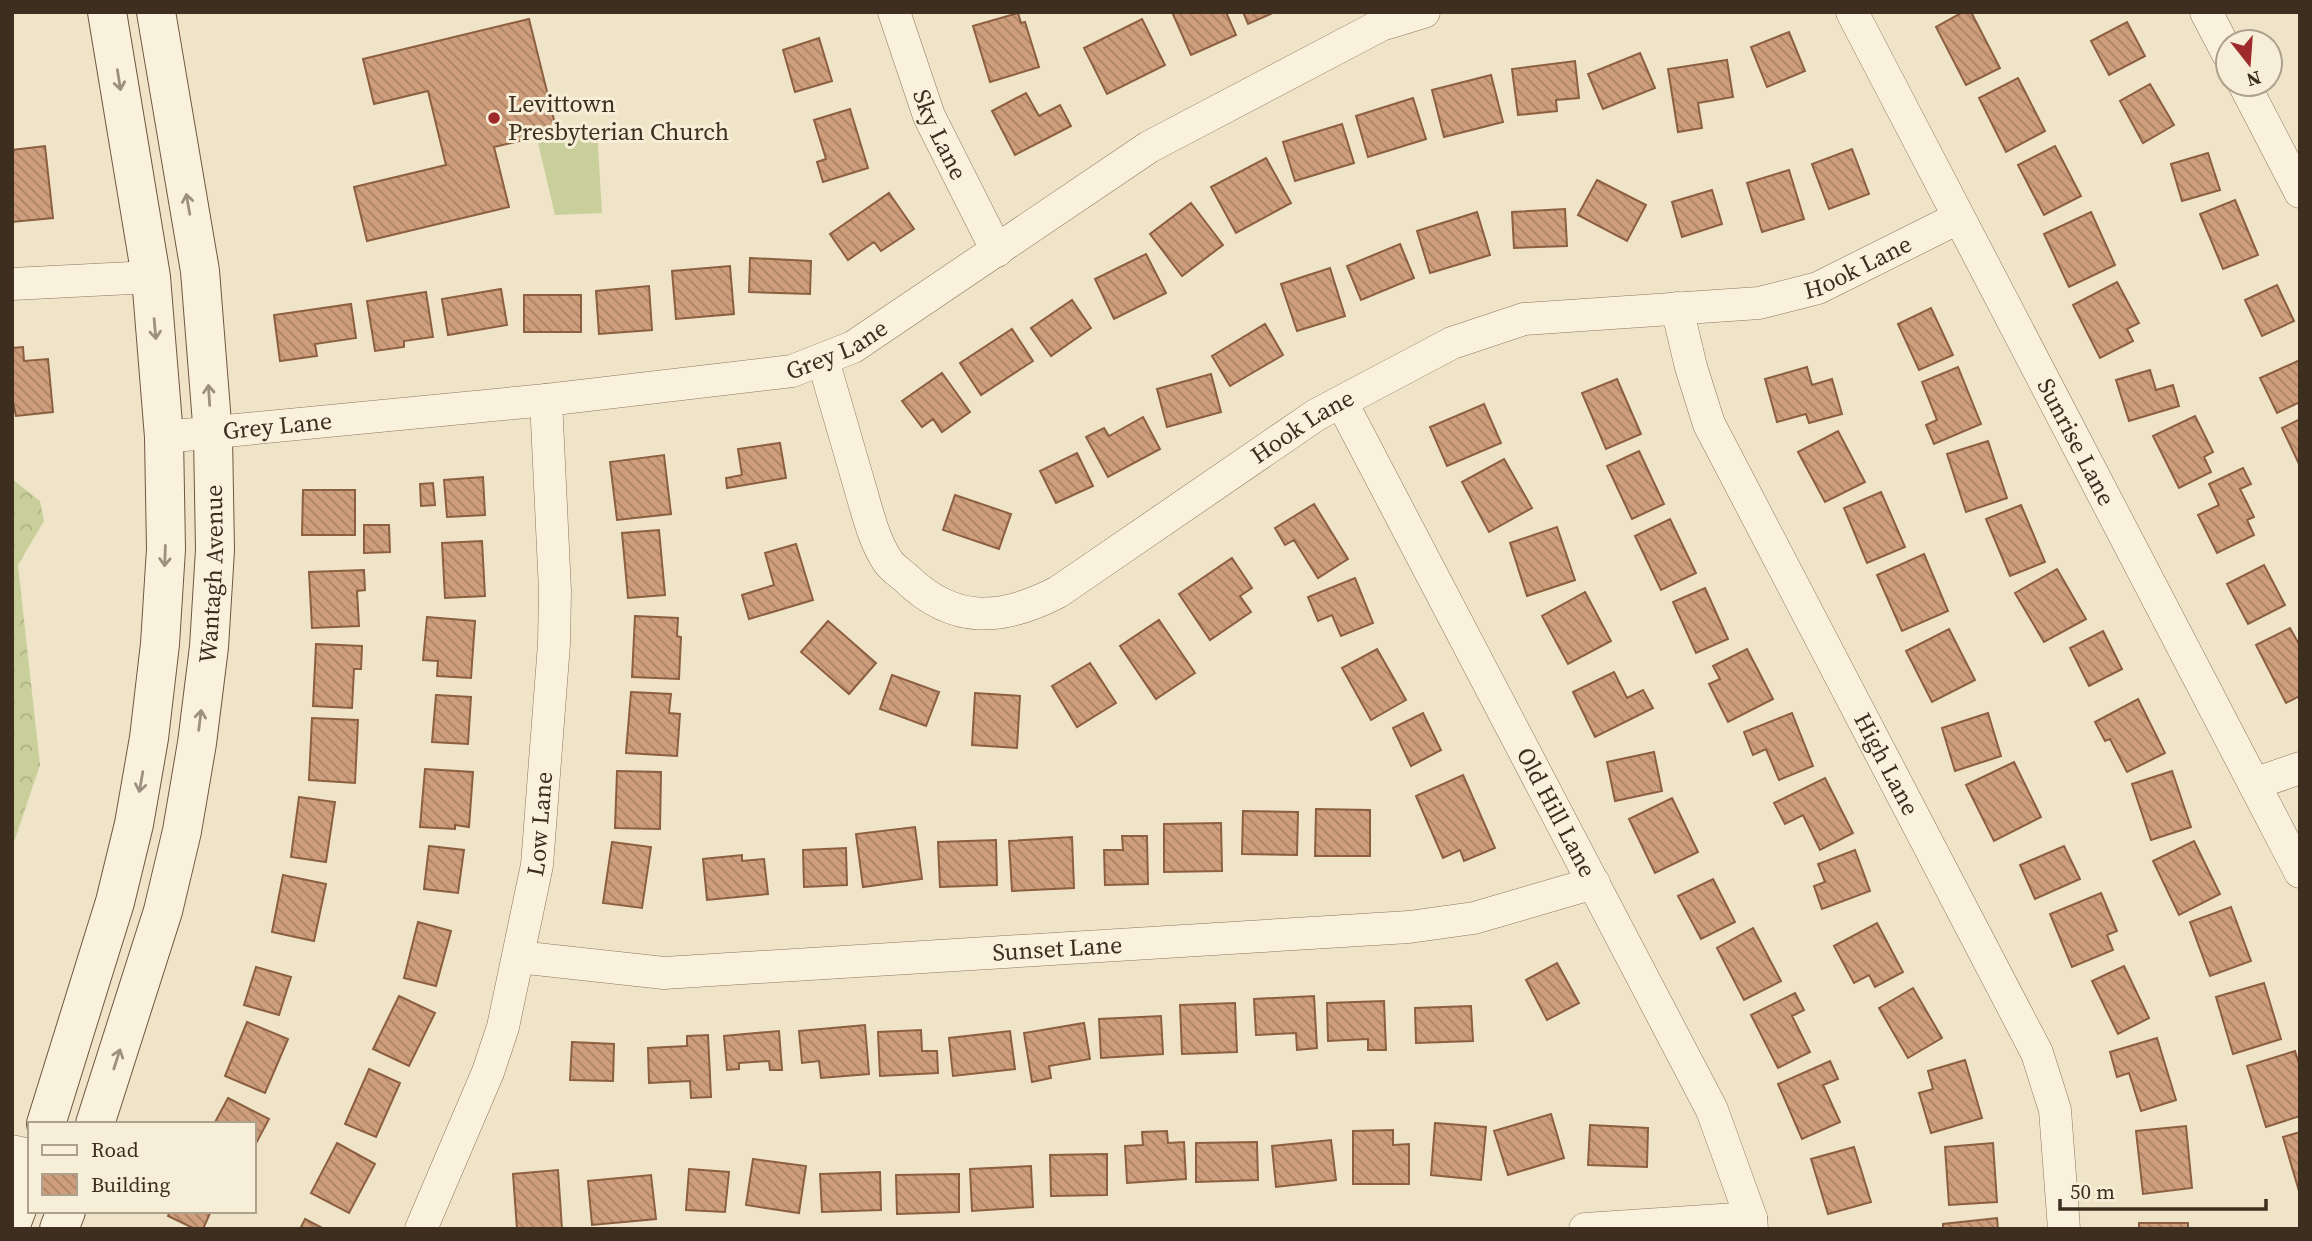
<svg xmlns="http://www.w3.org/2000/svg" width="2312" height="1241" font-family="'Source Serif 4',serif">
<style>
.forest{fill:url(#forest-crowns)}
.green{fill:#c9cf9b}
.building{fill:url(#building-back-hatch);stroke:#8d5f41;stroke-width:2}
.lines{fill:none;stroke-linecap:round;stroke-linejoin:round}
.street-casing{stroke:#8d765c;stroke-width:33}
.secondary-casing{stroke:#6f573f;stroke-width:40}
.street{stroke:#faf1dc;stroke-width:32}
.secondary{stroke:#faf1dc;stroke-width:38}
.oneway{stroke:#9c907e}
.poi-dot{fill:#9e2a2b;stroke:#f7eed8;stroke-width:2.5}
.labels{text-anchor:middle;stroke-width:6;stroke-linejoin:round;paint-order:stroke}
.poi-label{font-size:24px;fill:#3d2e20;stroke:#f7eed8;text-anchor:start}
.street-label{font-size:24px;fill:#3d2e20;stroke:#f7eed8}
</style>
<defs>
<pattern id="forest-crowns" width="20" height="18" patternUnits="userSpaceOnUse" patternTransform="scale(1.75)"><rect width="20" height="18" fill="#c9cf9b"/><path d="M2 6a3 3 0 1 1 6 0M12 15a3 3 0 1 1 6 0" fill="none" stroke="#aeb285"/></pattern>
<pattern id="building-back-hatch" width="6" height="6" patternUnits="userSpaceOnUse" patternTransform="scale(1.75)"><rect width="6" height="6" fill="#cf9f7d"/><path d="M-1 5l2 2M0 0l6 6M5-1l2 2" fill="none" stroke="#a98266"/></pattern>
</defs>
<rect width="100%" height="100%" fill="#f0e4c8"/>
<path class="forest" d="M12 479 40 501 44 521 18 565 40 765 12 848Z"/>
<path class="green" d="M597 129 602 213 555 215 538 143Z"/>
<path class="building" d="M1172 12H1226L1236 35 1191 55Z
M1243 12H1275L1248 24Z
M1963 12H1971L2000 68 1966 85 1936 27Z
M1018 13 1021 23 1025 22 1039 67 990 82 973 26Z
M529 19 557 132 494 147 509 207 367 241 354 187 446 165 428 91 374 104 363 59Z
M1142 19 1165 65 1107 94 1084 48Z
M2127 22 2145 56 2109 75 2091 41Z
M1789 32 1805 71 1767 87 1751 47Z
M819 38 832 81 795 92 783 50Z
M1640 53 1655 88 1603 109 1588 74Z
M1727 60 1733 97 1698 103 1702 128 1678 132 1668 69Z
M1575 61 1579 98 1556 100 1557 111 1518 115 1512 69Z
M1491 75 1503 122 1444 137 1432 90Z
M2018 78 2045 131 2006 152 1979 98Z
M2150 84 2174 125 2143 143 2120 101Z
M1026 93 1039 116 1060 105 1071 126 1015 155 992 111Z
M1413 98 1426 139 1368 157 1356 116Z
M850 109 868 168 823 182 817 162 826 159 814 120Z
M1342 124 1354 163 1295 181 1283 142Z
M45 146 53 218 12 222V150Z
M2055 146 2081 196 2044 215 2018 165Z
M1852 149 1869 194 1829 209 1812 164Z
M2208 153 2220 190 2182 201 2171 164Z
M1266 158 1291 203 1236 233 1211 187Z
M1789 170 1804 219 1762 232 1747 183Z
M1597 180 1646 205 1627 241 1578 215Z
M1712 190 1722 224 1682 237 1672 202Z
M889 193 914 229 881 251 874 242 848 260 830 234Z
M2235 200 2258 255 2223 269 2200 214Z
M1191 203 1223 245 1182 276 1150 234Z
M1565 209 1567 246 1514 248 1512 212Z
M1477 212 1490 255 1430 273 1417 231Z
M2091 212 2115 265 2069 287 2044 234Z
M1400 244 1414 278 1361 300 1347 266Z
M1146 254 1166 293 1114 319 1095 279Z
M750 258 811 261 810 294 749 292Z
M730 266 734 314 676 319 672 271Z
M1330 268 1345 316 1297 331 1281 284Z
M2117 282 2139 323 2127 329 2133 341 2100 358 2073 305Z
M2277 285 2294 321 2262 336 2245 300Z
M649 286 652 330 599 334 596 291Z
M501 289 507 325 448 335 442 299Z
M426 292 433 337 404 341V347L375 351 367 301Z
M524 295H581V332H524Z
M1072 300 1091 328 1051 356 1031 328Z
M351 304 356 338 315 344 317 356 280 361 274 315Z
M1931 308 1953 355 1919 370 1898 324Z
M1265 324 1283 355 1230 386 1212 356Z
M1012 329 1033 361 981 395 960 363Z
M23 347 24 361 48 359 53 412 16 416 12 398V348Z
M2300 360V402L2277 413 2260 378Z
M1807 367 1812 385 1832 379 1842 414 1809 423 1806 414 1777 422 1765 379Z
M1958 367 1981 424 1934 444 1926 425 1937 420 1922 382Z
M2150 370 2156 390 2173 385 2179 406 2129 421 2116 380Z
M942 373 970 412 942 432 933 419 922 427 902 401Z
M1211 374 1221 412 1167 427 1157 389Z
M1617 379 1641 434 1606 449 1582 393Z
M1484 404 1501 443 1447 466 1430 427Z
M2195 416 2213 452 2204 457 2211 472 2179 488 2153 436Z
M1143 417 1160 449 1108 477 1086 437 1104 428 1109 436Z
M2300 419V466L2282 428Z
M1838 431 1865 482 1825 502 1798 452Z
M1988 441 2007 498 1966 512 1947 454Z
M780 443 786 478 727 488 726 478 742 475 738 449Z
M1639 451 1664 504 1632 519 1607 466Z
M1077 453 1093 486 1056 503 1040 471Z
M664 455 671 514 617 520 610 462Z
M1504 459 1532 508 1489 532 1462 482Z
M2243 468 2251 484 2240 489 2254 517 2247 520 2254 535 2217 553 2198 515 2219 505 2209 484Z
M483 477 485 515 447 517 444 480Z
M433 483 435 505 421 506 420 484Z
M303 490H355V535H302Z
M1881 492 1905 547 1867 563 1844 508Z
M955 495 1011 514 999 549 943 530Z
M1314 504 1348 559 1318 578 1294 540 1285 545 1275 528Z
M2021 505 2045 562 2010 576 1986 519Z
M1670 519 1696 573 1661 590 1635 536Z
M364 525H389L390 552 364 553Z
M1557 527 1575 580 1527 596 1510 543Z
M659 530 665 595 628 598 622 533Z
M482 541 485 596 445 598 442 543Z
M796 544 813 600 749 619 742 595 774 585 765 553Z
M1924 554 1948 611 1902 631 1877 575Z
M1232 558 1252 588 1240 596 1251 612 1210 640 1179 594Z
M2264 565 2285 605 2248 624 2227 584Z
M2057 569 2086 619 2044 642 2015 593Z
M364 570 365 590 357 591 359 626 312 628 309 572Z
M1355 578 1373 623 1341 636 1332 615 1318 621 1308 597Z
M1705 588 1728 639 1696 653 1673 602Z
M1585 592 1611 641 1568 664 1542 616Z
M635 616 678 618 677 636 681 637 679 679 632 677Z
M427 617 475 621 471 678 437 676 438 661 423 660Z
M1159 620 1195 673 1156 699 1120 646Z
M828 621 876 663 849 694 801 652Z
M2290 628 2300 646V696L2286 703 2256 645Z
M1949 629 1975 680 1932 702 1906 651Z
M2103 631 2122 669 2089 686 2070 648Z
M316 644 362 646 361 669H354L352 708 313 706Z
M1377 649 1406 700 1371 720 1342 668Z
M1747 649 1773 699 1728 722 1709 684 1720 679 1713 666Z
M1090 663 1116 703 1077 727 1052 686Z
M1614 672 1627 698 1643 690 1653 708 1595 737 1573 692Z
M892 675 939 692 926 726 880 709Z
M631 692 671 694 669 713 680 714 677 756 626 753Z
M975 693 1020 696 1017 748 972 745Z
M436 695 471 697 468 744 432 742Z
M2138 699 2165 753 2127 772 2110 739 2105 741 2095 722Z
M1423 713 1441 750 1411 766 1393 728Z
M1792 713 1813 766 1779 780 1766 749 1753 755 1744 732Z
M1988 713 2001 756 1955 771 1942 728Z
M312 718 358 720 355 783 309 780Z
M1654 752 1662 791 1615 801 1607 762Z
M2014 762 2041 817 1994 841 1966 785Z
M425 769 473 772 469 827 455 825V829L420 827Z
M617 771 661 772 660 829 615 828Z
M2172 771 2191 827 2151 840 2132 784Z
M1463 775 1495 848 1464 861 1460 850 1443 858 1416 796Z
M1825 778 1853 833 1820 850 1803 815 1785 824 1774 803Z
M299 797 335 802 326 862 291 857Z
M1672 798 1698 852 1655 873 1629 819Z
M1316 809 1370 810V856H1315Z
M1243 811 1298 812 1297 855 1242 854Z
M1221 823 1222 871 1164 872V824Z
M915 827 922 879 863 887 856 834Z
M1122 836H1147L1148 884 1105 885 1104 850H1123Z
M1072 837 1074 888 1012 891 1009 841Z
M996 840 997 885 940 887 938 842Z
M2194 841 2220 894 2179 915 2153 861Z
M612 842 651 847 642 908 603 903Z
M429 846 464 850 458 893 424 889Z
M2064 846 2080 879 2035 899 2020 865Z
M846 848 847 885 804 887 803 850Z
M1855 850 1870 891 1822 909 1814 886 1825 882 1818 864Z
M742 855V861L764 859 768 894 707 900 703 859Z
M283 875 326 884 314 941 272 932Z
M1713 879 1735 922 1701 939 1678 896Z
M2101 893 2117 931 2107 935 2113 950 2072 967 2050 914Z
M2231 907 2251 961 2210 976 2190 922Z
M418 922 451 931 436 986 404 978Z
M1877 923 1903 972 1875 987 1869 975 1854 983 1834 946Z
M1753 928 1781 981 1744 1000 1717 948Z
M1557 963 1579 1003 1547 1020 1526 980Z
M2124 966 2149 1018 2118 1034 2092 981Z
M256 967 291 977 279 1015 244 1005Z
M2264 983 2281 1039 2233 1054 2216 997Z
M1913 988 1942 1038 1908 1058 1879 1008Z
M1795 993 1804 1010 1792 1016 1810 1052 1778 1068 1751 1015Z
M399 996 435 1013 409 1066 373 1049Z
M1314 996 1317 1048 1297 1050 1296 1033 1256 1035 1254 999Z
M1384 1001 1386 1050H1368V1039L1328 1041 1327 1003Z
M1235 1003 1237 1052 1182 1054 1180 1005Z
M1471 1006 1473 1041 1416 1043 1415 1008Z
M1161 1016 1163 1054 1101 1058 1099 1019Z
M247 1022 288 1039 265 1093 225 1076Z
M1084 1023 1090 1059 1049 1066 1051 1078 1032 1082 1024 1033Z
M865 1025 869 1074 821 1078 819 1061 802 1063 799 1031Z
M921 1030 922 1051H937L938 1073 880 1076 878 1032Z
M779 1031 782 1070H770L769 1061 739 1063V1069L727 1070 724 1036Z
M1010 1031 1015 1069 953 1076 949 1038Z
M708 1035 711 1097 691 1098 690 1081 649 1083 648 1048 687 1046V1036Z
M2157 1038 2176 1100 2141 1111 2129 1073 2117 1077 2110 1052Z
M572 1042 614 1044 613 1081 570 1080Z
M2295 1051 2300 1067V1116L2266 1127 2247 1066Z
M1965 1060 1982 1118 1931 1133 1919 1093 1933 1089 1928 1071Z
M1830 1061 1838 1079 1823 1085 1840 1122 1802 1139 1778 1084Z
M369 1069 400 1083 376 1137 345 1124Z
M228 1098 269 1119 254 1147V1124H214Z
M1551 1114 1564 1158 1508 1175 1494 1131Z
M1435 1123 1486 1127 1481 1180 1431 1175Z
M1590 1125 1648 1128 1647 1167 1588 1165Z
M2186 1126 2192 1188 2143 1194 2136 1131Z
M1393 1130V1145L1409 1144V1184H1353V1131Z
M1167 1131 1168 1143 1184 1142 1186 1179 1127 1183 1125 1146 1143 1145 1142 1132Z
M2300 1132V1191H2299L2283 1137Z
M1331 1140 1336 1180 1276 1187 1272 1146Z
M1257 1142 1258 1180 1196 1182V1143Z
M337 1143 375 1164 349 1213 311 1193Z
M1993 1143 1997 1202 1949 1205 1945 1147Z
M1854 1147 1871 1202 1828 1214 1811 1159Z
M1107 1154V1195L1051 1196 1050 1155Z
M753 1159 806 1166 799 1213 746 1205Z
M1031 1166 1033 1207 972 1211 970 1169Z
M689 1169 729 1172 725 1212 686 1210Z
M558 1170 562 1229H517L513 1174Z
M880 1172 881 1210 822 1212 820 1174Z
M959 1174V1212L897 1214 896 1175Z
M651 1175 656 1219 592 1225 588 1181Z
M170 1211H211L203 1229H195L168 1216Z
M1997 1218 1998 1229H1943V1224Z
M305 1219 324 1229H300Z
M2139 1223H2188V1229H2139Z"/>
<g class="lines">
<defs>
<g id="street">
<path id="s1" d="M894 12 929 116 997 251"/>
<path id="s2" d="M1852 12 2300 872"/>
<path d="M2206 12 2228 54"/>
<path d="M2244 84 2300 192"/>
<path d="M12 284 151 277"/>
<path id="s3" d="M1677 308 1691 367 1709 424 2037 1053 2055 1110 2064 1229"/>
<path id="s4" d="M823 360C835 401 847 442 859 484 866 507 873 539 887 560 891 567 900 573 906 578 954 625 1002 621 1058 592L1316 415 1452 343 1524 319 1759 303 1818 288 1958 218"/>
<path id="s5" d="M1342 403 1712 1110 1751 1218 1752 1229"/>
<path id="s6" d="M164 437 546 400 792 371 853 347 1149 147 1381 25 1424 12"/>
<path d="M2254 784 2300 768"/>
<path id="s7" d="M518 957 664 973 1409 927 1474 918 1594 883"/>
<path d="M12 1151 30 1155"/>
<path id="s8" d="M421 1229 488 1072 503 1027 537 865 554 644 555 591 546 400"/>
<path d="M1585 1229 1751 1218"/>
</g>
<g id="secondary">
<path d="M46 1124 115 902 134 824 149 738 160 644 166 549 164 437 151 277 107 12"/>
<path id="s9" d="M95 1124 163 911 182 831 197 743 209 647 215 550 213 436 200 271 156 12"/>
<path d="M12 1222 30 1174"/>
<path d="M59 1229 66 1211"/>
</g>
</defs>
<use href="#street" class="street-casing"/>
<use href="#secondary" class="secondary-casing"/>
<use href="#street" class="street"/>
<use href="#secondary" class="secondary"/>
</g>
<defs><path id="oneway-shaft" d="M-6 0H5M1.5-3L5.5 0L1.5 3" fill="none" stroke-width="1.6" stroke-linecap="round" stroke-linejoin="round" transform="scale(1.75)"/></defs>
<g class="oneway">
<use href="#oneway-shaft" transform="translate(119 80) rotate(81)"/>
<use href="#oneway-shaft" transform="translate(188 204) rotate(-100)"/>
<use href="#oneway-shaft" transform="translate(155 329) rotate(85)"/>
<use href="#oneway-shaft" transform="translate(209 395) rotate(-94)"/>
<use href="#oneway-shaft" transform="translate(165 556) rotate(92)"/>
<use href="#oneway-shaft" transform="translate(200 720) rotate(-83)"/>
<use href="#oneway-shaft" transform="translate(141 782) rotate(100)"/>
<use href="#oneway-shaft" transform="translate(117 1059) rotate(-72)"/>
</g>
<circle class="poi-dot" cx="494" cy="118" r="7"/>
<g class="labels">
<g class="poi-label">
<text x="508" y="112">Levittown<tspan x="508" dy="28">Presbyterian Church</tspan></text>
</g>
<g class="street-label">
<text dy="8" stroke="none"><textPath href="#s1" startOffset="131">Sky Lane</textPath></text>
<text dy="8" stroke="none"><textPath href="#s4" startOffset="1286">Hook Lane</textPath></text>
<text dy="8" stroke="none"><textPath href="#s6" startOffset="681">Grey Lane</textPath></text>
<text dy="8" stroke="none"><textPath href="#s6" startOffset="114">Grey Lane</textPath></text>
<text dy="8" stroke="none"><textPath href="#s4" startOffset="698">Hook Lane</textPath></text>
<text dy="8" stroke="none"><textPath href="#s2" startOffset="485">Sunrise Lane</textPath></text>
<text dy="8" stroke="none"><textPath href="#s9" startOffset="565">Wantagh Avenue</textPath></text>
<text dy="8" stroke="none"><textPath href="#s3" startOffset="504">High Lane</textPath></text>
<text dy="8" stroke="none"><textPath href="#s5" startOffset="462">Old Hill Lane</textPath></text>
<text dy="8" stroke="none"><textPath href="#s8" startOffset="425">Low Lane</textPath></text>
<text dy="8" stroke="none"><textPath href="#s7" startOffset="541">Sunset Lane</textPath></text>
</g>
</g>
<rect width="2312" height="1241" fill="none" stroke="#3d2e20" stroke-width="28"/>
<rect x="28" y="1122" width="228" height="91" fill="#f7eed8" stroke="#ada18e" stroke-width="2"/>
<rect x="42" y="1145" width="35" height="10" fill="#faf1dc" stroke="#ada18e" stroke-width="2"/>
<text x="91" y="1157" font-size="21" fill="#3d2e20">Road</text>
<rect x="42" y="1174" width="35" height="21" fill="url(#building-back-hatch)" stroke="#ada18e" stroke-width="2"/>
<text x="91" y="1192" font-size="21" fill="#3d2e20">Building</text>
<g transform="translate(2249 63) rotate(163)"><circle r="33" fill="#f7eed8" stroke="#ada18e" stroke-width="2"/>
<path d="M0-5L12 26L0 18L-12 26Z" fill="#9e2a2b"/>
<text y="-10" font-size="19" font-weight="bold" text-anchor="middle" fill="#3d2e20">N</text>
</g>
<path d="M2060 1199v10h206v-10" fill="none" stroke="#3d2e20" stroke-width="3.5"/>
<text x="2070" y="1199" font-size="21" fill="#3d2e20" stroke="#f7eed8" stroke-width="5" paint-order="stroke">50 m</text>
</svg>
